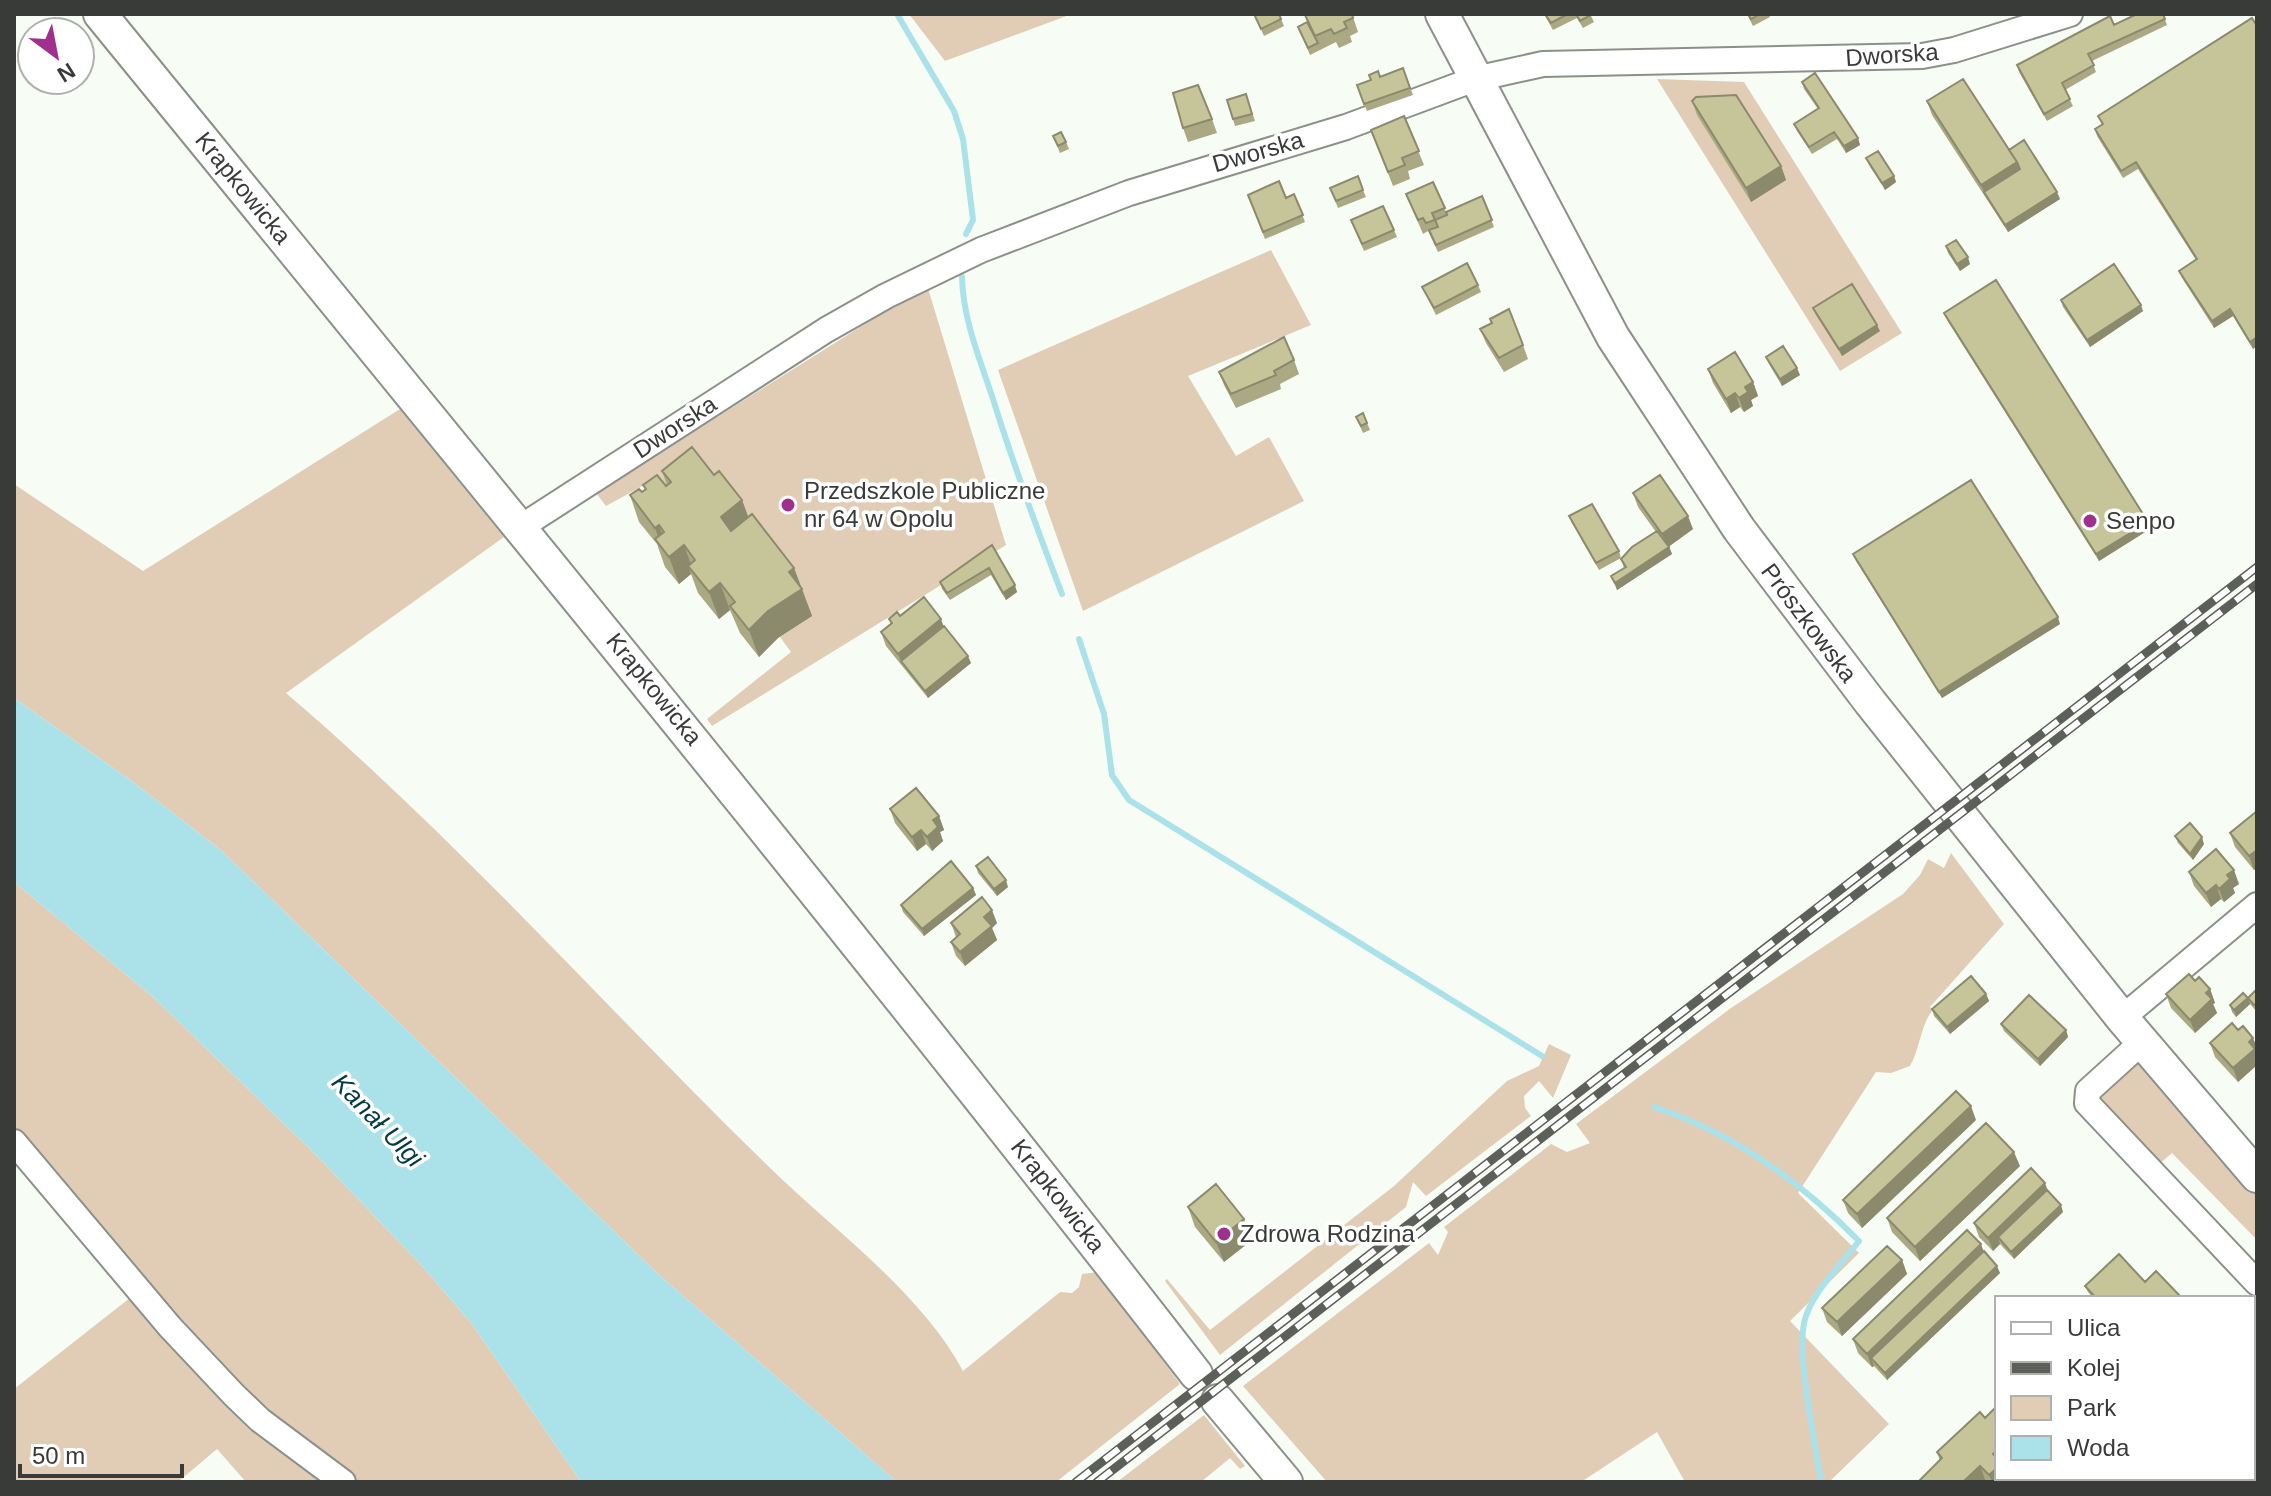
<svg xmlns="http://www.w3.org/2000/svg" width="2271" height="1496" font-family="Helvetica,sans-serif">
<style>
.green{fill:#e1cdb6}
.water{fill:#abe2e9}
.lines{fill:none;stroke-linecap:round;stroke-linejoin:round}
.stream{stroke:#abe2e9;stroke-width:6}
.street-casing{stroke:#8b9189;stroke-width:28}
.secondary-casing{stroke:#8b9189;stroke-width:36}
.street{stroke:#fff;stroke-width:24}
.secondary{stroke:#fff;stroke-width:32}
.rail-casing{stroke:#5d5f5b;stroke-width:9}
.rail{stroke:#fff;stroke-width:6;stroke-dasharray:18;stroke-linecap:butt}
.wall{fill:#aaa984}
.shaded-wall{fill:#8b8a6c}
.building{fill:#c6c59a;stroke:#8b8a6c;stroke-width:2}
.poi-dot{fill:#a0308e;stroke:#fff;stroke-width:3}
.labels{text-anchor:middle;stroke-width:7;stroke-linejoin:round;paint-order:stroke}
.street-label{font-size:24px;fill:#393b38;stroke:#fff}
.poi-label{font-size:24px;fill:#393b38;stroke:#fff;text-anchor:start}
.water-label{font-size:26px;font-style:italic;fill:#053b40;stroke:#fff}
</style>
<rect width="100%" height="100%" fill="#f7fdf5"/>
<path class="green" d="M909 14H1072L945 61Z
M1657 79 1744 82 1902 333 1840 371Z
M1271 250 1311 325 1188 376 1236 456 1269 437 1304 501 1083 611 998 370Z
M927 285 1006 545 712 726 707 719 791 652 780 637 812 616 672 498 657 478 606 506 596 493Z
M400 409 504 537 286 693C457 839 606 1008 767 1165 831 1228 921 1292 963 1371L1060 1292 1072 1293 1079 1287 1082 1274 1099 1272 1180 1384 1056 1482H897L658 1274 222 851 133 782 14 698V484L143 571Z
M1951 853 2004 924 1930 1007 1933 1010C1921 1023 1920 1049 1910 1066L1891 1073 1876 1072 1798 1193 1859 1253 1790 1321 1889 1424 1829 1482H1685L1657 1432 1581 1482H1327L1243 1386 1429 1243 1438 1255 1448 1232 1444 1227 1551 1144 1567 1152 1590 1143 1576 1124 1731 1008 1903 894 1920 875 1928 859 1944 868Z
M14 882 152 996 315 1154 423 1267 472 1324 581 1482H246L217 1449 178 1482H14V1389L140 1290 14 1142Z
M2142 1042 2257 1176V1240L2172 1153 2151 1171 2088 1091Z
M1549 1044 1571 1055 1553 1098 1539 1081 1524 1096 1525 1108 1531 1116 1426 1196 1413 1182 1406 1207 1220 1355 1165 1281 1167 1279 1210 1330 1394 1186 1507 1081 1539 1066Z
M1204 1415 1245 1466 1240 1469 1230 1458 1201 1482H1117Z"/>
<path class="water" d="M14 698 133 782 222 851 658 1274 897 1482H581L472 1324 423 1267 315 1154 152 996 14 882Z"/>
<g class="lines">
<path class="stream" d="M897 14 954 111 963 139 973 220 966 234
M962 277C963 319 979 357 992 396 1013 463 1037 529 1062 594
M1079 639 1104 714 1112 775 1129 800 1542 1056
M1654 1107C1734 1133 1801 1182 1859 1241 1842 1264 1810 1294 1804 1323 1797 1359 1815 1442 1821 1482"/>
<defs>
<path id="street" d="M521 527 826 330 886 296 981 250 1129 193 1346 127 1475 79 1543 64 1922 56 1954 50 2070 14
M2122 1018 2257 905
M2142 1042 2088 1091 2087 1103 2257 1283
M14 1142 170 1327 234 1395 260 1420 343 1482
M2181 1478 2185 1482
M2125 1482 2130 1478"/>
<path id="secondary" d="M100 14C468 465 839 914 1196 1374
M1442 14 1613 337 1739 529 1870 702 2122 1018 2257 1176
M1218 1401 1286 1482"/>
</defs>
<use href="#street" class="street-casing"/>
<use href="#secondary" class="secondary-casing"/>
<use href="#street" class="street"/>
<use href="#secondary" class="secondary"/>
<defs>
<path id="rail" d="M1076 1482 2257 567
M1097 1482 2257 584"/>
</defs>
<use href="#rail" class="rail-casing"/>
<use href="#rail" class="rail"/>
</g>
<path class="wall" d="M1254 14H1279L1284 26 1264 36Z
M1352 14 1358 32 1350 36 1352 42 1339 48 1336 42 1310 55 1298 27 1307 22 1305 15Z
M1544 14H1590L1594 22 1583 28 1577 18 1553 30Z
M1747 14H1769L1770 17 1753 26Z
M2163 14 2167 25 2092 61 2096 72 2065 90 2073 106 2047 121 2019 72 2017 65 2114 25Z
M2252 18 2253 349 2233 316 2214 328 2182 278 2179 271 2196 260 2138 169 2123 178 2097 136 2095 129 2102 125 2098 116Z
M1403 68 1413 95 1367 111 1357 85Z
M1802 82 1858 138 1860 145 1846 153 1837 139 1812 154 1797 131 1794 124 1818 109 1804 89Z
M1246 94 1255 121 1235 126 1227 100Z
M1692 101 1781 166 1786 180 1751 202 1697 115Z
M1927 101 2009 150 2060 199 2008 232 1932 115Z
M1404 116 1424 165 1408 171 1410 179 1393 186 1371 130Z
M1212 119 1217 133 1188 142 1183 128Z
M1053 136 1066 142 1069 149 1060 153Z
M1866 158 1894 176 1896 182 1885 190 1869 165Z
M1433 182 1446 212 1482 196 1494 227 1438 252 1428 231 1423 234 1406 194Z
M1330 188 1363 190 1366 197 1338 208Z
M1294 194 1305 222 1265 239 1248 195 1286 198Z
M1351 220 1394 230 1397 237 1364 251Z
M1946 246 1970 264 1960 271 1948 253Z
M1478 285 1481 292 1436 315 1422 287Z
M2061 300 2143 311 2090 347 2063 307Z
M1813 308 1880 331 1842 356 1816 315Z
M1944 313 2148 522 2150 529 2099 561 1947 320Z
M1492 324 1523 345 1528 359 1504 372 1486 343 1480 329Z
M1766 357 1800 375 1782 386 1769 364Z
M1294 360 1299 374 1280 384 1281 389 1236 408 1224 385 1219 372Z
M1708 369 1753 382 1758 396 1751 400 1753 406 1744 412 1740 407 1731 413 1713 383Z
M1363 413 1370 430 1363 433 1356 417Z
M662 471 714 475 742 500 748 517 794 568 812 616 778 638 759 657 740 633 730 610 719 619 698 593 691 574 679 584 665 567 657 544 639 522 630 495 642 492 645 490 643 485 666 486 667 485Z
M1633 493 1693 529 1669 546 1672 554 1617 590 1611 576 1624 568 1621 559 1656 532 1638 507Z
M1569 516 1619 551 1621 558 1599 570 1572 523Z
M992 545 1017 592 1006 600 991 575 950 600 942 589 940 582Z
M1853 554 2060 624 1942 698 1856 561Z
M900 616 944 626 971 663 928 698 886 646 881 632 891 624 889 619Z
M890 809 939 816 944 830 940 832 943 841 932 851 926 844 917 851 895 823Z
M2257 811V868L2254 870 2235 847 2230 833Z
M2175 836 2204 844 2193 860 2178 843Z
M976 866 1008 887 997 896 978 873Z
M2189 872 2239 884 2233 888 2235 893 2224 902 2221 899 2211 907 2194 886Z
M973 888 976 895 924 936 903 912 901 905Z
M951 923H997L992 928 997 940 965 966 956 956 951 942 956 937Z
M2195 981 2210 989 2215 1003 2213 1004 2217 1013 2195 1033 2171 1008 2166 994Z
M2257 989V1012L2250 1004 2236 1017 2232 1012 2230 1005 2248 998Z
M1986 994 1989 1001 1950 1034 1934 1016 1932 1009Z
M2001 1024 2066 1030 2068 1037 2040 1066 2004 1031Z
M2253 1038 2257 1048V1065L2238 1082 2215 1057 2210 1043Z
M1976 1120 1862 1228 1848 1213 1843 1200Z
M2020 1166 1920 1261 1892 1232 1887 1218Z
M2047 1190 2063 1212 2014 1259 2000 1244 1993 1251 1979 1237 1974 1223Z
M1188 1207 1252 1240 1224 1262 1195 1227Z
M1984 1251 2000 1273 1887 1380 1874 1366 1872 1367 1858 1353 1853 1339Z
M1902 1260 1907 1274 1842 1336 1827 1322 1822 1308Z
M2145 1282 2182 1298H2093L2088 1292 2085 1286Z
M1980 1412 1997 1478H2081L2077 1482H1918L1940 1461 1937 1452Z"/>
<path class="shaded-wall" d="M1858 138 1860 145 1846 153 1844 146Z
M2017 162 2022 176 1984 192 1981 185Z
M1781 166 1786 180 1751 202 1746 188Z
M1894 176 1896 182 1885 190 1882 183Z
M2057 192 2060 199 2008 232 2005 225Z
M1968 257 1970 264 1960 271 1957 264Z
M2141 305 2143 311 2090 347 2087 340Z
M2230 309 2233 316 2214 328 2212 321Z
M1877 325 1880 331 1842 356 1839 349Z
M2257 337V346L2253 349 2250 342Z
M1797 368 1800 375 1782 386 1780 379Z
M1753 382 1758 396 1751 400 1753 406 1744 412 1739 398 1745 387Z
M1735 393 1740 407 1731 413 1726 399Z
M742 500 752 527 731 544 721 517Z
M1688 516 1693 529 1667 548 1662 534Z
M2148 522 2150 529 2099 561 2096 554Z
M659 525 668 552 663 550 655 528Z
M684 545 694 573 688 566 691 574 679 584 669 557Z
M1669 547 1672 554 1617 590 1615 583Z
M794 568 812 616 778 638 759 657 749 630 789 572Z
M720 583 730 610 719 619 709 592Z
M1015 585 1017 592 1006 600 1003 593Z
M2058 617 2060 624 1942 698 1939 692Z
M941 619 946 633 901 661 898 654Z
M968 656 971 663 928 698 925 691Z
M939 816 944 830 940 832 943 841 932 851 927 837 933 820Z
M921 830 926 844 917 851 912 837Z
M2202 837 2204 844 2193 860 2190 854Z
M2257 850V868L2254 870 2249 856Z
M2234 870 2239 884 2233 888 2235 893 2224 902 2219 889 2227 875Z
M1006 880 1008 887 997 896 994 889Z
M2216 885 2221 899 2211 907 2206 893Z
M973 888 976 895 924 936 922 929Z
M992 910 997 923 992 928 997 940 965 966 960 952 984 917Z
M2210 989 2215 1003 2213 1004 2217 1013 2195 1033 2190 1020 2206 993Z
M1986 994 1989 1001 1950 1034 1947 1027Z
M2248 998 2250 1004 2236 1017 2234 1010Z
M2066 1030 2068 1037 2040 1066 2038 1059Z
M2253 1038 2257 1048V1065L2238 1082 2233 1068 2249 1042Z
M1971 1106 1976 1120 1862 1228 1857 1214Z
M2014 1152 2020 1166 1920 1261 1915 1247Z
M2045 1183 2050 1197 1998 1237 2000 1244 1993 1251 1988 1238Z
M2061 1205 2063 1212 2014 1259 2011 1252Z
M1244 1219 1252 1240 1224 1262 1216 1242Z
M1981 1244 1986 1258 1871 1358 1874 1366 1872 1367 1867 1354Z
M1902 1260 1907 1274 1842 1336 1837 1322Z
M1997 1266 2000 1273 1887 1380 1885 1373Z
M2255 1349 2257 1356 2253 1360V1351Z
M1980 1466 1986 1482H1965L1964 1481Z
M1997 1468V1478H2021L2022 1482H1992L1989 1475Z
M2024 1478H2042L2043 1482H2025Z
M2048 1478H2081L2077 1482H2049Z
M2233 1478H2239L2240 1481 2229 1482Z"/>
<path class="building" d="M1254 14H1279L1281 19 1261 29Z
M1307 14H1352L1353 18 1344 22 1347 28 1334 34 1331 29 1315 36 1305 15Z
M1545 14H1568L1551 23Z
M1576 14H1590L1591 15 1580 21Z
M1748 14H1760L1751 19Z
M2137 14H2163L2165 19 2088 54 2094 65 2062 83 2070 99 2044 114 2017 65 2110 16 2114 25Z
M2252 18 2257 26V337L2250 342 2230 309 2212 321 2179 271 2197 259 2136 162 2121 171 2095 129 2103 124 2098 116Z
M1307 22 1318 43 1308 48 1298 27Z
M1403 68 1410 88 1364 104 1357 85 1371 80 1369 75 1378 71 1380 77Z
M1815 73 1858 138 1844 146 1834 132 1809 147 1794 124 1819 108 1802 82Z
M1963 79 2017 162 1981 185 1927 101Z
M1198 85 1212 119 1183 128 1173 93Z
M1246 94 1252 114 1233 119 1227 100Z
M1736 95 1781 166 1746 188 1692 101 1696 97Z
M1404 116 1419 151 1402 158 1405 165 1388 172 1371 130Z
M1061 132 1066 142 1058 146 1053 136Z
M2024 140 2057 192 2005 225 1984 192 2020 169 2017 162 2009 150Z
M1878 151 1894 176 1882 183 1866 158Z
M1358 176 1363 190 1336 201 1330 188Z
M1279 181 1286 198 1294 194 1303 215 1263 232 1248 195Z
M1433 182 1445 208 1432 213 1435 220 1426 223 1423 218 1418 220 1406 194Z
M1482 196 1492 220 1436 245 1429 230 1438 227 1435 220 1447 215 1446 212Z
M1383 206 1394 230 1362 244 1351 220Z
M1956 240 1968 257 1957 264 1946 246Z
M1467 263 1478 285 1434 308 1422 287Z
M2114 264 2141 305 2087 340 2061 300Z
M1996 280 2148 522 2096 554 1944 313Z
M1852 284 1877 325 1839 349 1813 308Z
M1509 309 1523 345 1499 358 1480 329 1492 323 1490 319Z
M1284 337 1294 360 1274 371 1276 375 1231 394 1219 372Z
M1783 346 1797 368 1780 379 1766 357Z
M1735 352 1753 382 1745 387 1748 392 1739 398 1735 393 1726 399 1708 369Z
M1363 413 1367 423 1361 426 1356 417Z
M692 447 714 475 719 471 742 500 721 517 731 531 752 514 794 568 789 572 802 589 768 611 749 630 730 606 735 602 720 583 709 592 688 566 695 560 684 545 669 557 655 539 664 532 659 525 655 528 630 495 639 489 642 492 646 489 643 485 657 475 666 486 671 482 662 471Z
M1660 475 1688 516 1662 534 1633 493Z
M1971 480 2058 617 1939 692 1853 554Z
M1592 504 1619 551 1596 563 1569 516Z
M1657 531 1669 547 1615 583 1611 576 1626 567 1621 559 1632 547Z
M992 545 1015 585 1003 593 989 568 947 593 940 582Z
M924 597 941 619 898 654 881 632 892 623 889 619 897 612 900 616Z
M944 626 968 656 925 691 901 661Z
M916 788 939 816 933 820 938 827 927 837 921 830 912 837 890 809Z
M2257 811V850L2249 856 2230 833Z
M2190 823 2202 837 2190 854 2175 836Z
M2216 849 2234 870 2227 875 2230 879 2219 889 2216 885 2206 893 2189 872Z
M988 857 1006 880 994 889 976 866Z
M951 861 973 888 922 929 901 905Z
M982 897 992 910 984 917 992 926 960 952 951 942 960 934 951 923Z
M2189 974 2195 981 2199 977 2210 989 2206 993 2212 999 2190 1020 2166 994Z
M1971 976 1986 994 1947 1027 1932 1009Z
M2257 989V1003L2254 1005 2248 998 2234 1010 2230 1005 2243 993 2248 998Z
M2029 995 2066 1030 2038 1059 2001 1024Z
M2232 1023 2238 1030 2243 1026 2253 1038 2249 1042 2255 1049 2233 1068 2210 1043Z
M1956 1091 1971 1106 1857 1214 1843 1200Z
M1986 1123 2014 1152 1915 1247 1887 1218Z
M2031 1168 2045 1183 1988 1238 1974 1223Z
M1216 1184 1244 1219 1216 1242 1188 1207Z
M2047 1190 2061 1205 2011 1252 1998 1237Z
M1967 1230 1981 1244 1867 1354 1853 1339Z
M1887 1246 1902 1260 1837 1322 1822 1308Z
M1984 1251 1997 1266 1885 1373 1871 1358Z
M2119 1254 2145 1282 2156 1271 2182 1298H2096L2085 1286Z
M1994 1409 1997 1412V1450L1993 1454 1997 1458V1468L1989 1475 1980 1466 1964 1481 1966 1482H1918L1942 1458 1937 1452 1980 1412 1985 1418Z
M2202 1478H2233L2229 1482H2198Z"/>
<g class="poi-dot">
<circle cx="788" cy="505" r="8"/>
<circle cx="2090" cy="521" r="8"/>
<circle cx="1224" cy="1234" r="8"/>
</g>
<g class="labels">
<g class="street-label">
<text transform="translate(1892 55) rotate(-4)" y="8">Dworska</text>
<text transform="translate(1258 152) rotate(-16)" y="8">Dworska</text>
<text transform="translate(243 188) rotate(51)" y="8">Krapkowicka</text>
<text transform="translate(675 427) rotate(-33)" y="8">Dworska</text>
<text transform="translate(1809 623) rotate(53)" y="8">Prószkowska</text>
<text transform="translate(654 689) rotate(51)" y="8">Krapkowicka</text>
<text transform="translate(1058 1196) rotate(52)" y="8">Krapkowicka</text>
</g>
<g class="poi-label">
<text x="804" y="499">Przedszkole Publiczne<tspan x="804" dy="28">nr 64 w Opolu</tspan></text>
<text x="2106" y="529">Senpo</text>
<text x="1240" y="1242">Zdrowa Rodzina</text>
</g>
<g class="water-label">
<text transform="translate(378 1120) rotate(46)" y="9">Kanał Ulgi</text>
</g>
</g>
<rect width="2271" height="1496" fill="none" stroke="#393b38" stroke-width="32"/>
<rect x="1995" y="1296" width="260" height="184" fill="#ffffff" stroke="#b0b1af" stroke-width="2"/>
<rect x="2011" y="1322" width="40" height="12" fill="#ffffff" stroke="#b0b1af" stroke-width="2"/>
<text x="2067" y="1336" font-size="24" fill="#393b38">Ulica</text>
<rect x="2011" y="1362" width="40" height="12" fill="#5d5f5b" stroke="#b0b1af" stroke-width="2"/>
<text x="2067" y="1376" font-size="24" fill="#393b38">Kolej</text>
<rect x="2011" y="1396" width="40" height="24" fill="#e1cdb6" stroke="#b0b1af" stroke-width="2"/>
<text x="2067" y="1416" font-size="24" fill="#393b38">Park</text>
<rect x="2011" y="1436" width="40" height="24" fill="#abe2e9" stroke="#b0b1af" stroke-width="2"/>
<text x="2067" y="1456" font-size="24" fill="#393b38">Woda</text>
<g transform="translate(56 56) rotate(148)"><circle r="38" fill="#ffffff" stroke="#b0b1af" stroke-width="2"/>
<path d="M0-6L14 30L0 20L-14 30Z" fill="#a0308e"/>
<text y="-12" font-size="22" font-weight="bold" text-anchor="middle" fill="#393b38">N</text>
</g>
<path d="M20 1464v12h162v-12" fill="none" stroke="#393b38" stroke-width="4"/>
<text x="32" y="1464" font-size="24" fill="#393b38" stroke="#ffffff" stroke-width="6" paint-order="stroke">50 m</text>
</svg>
